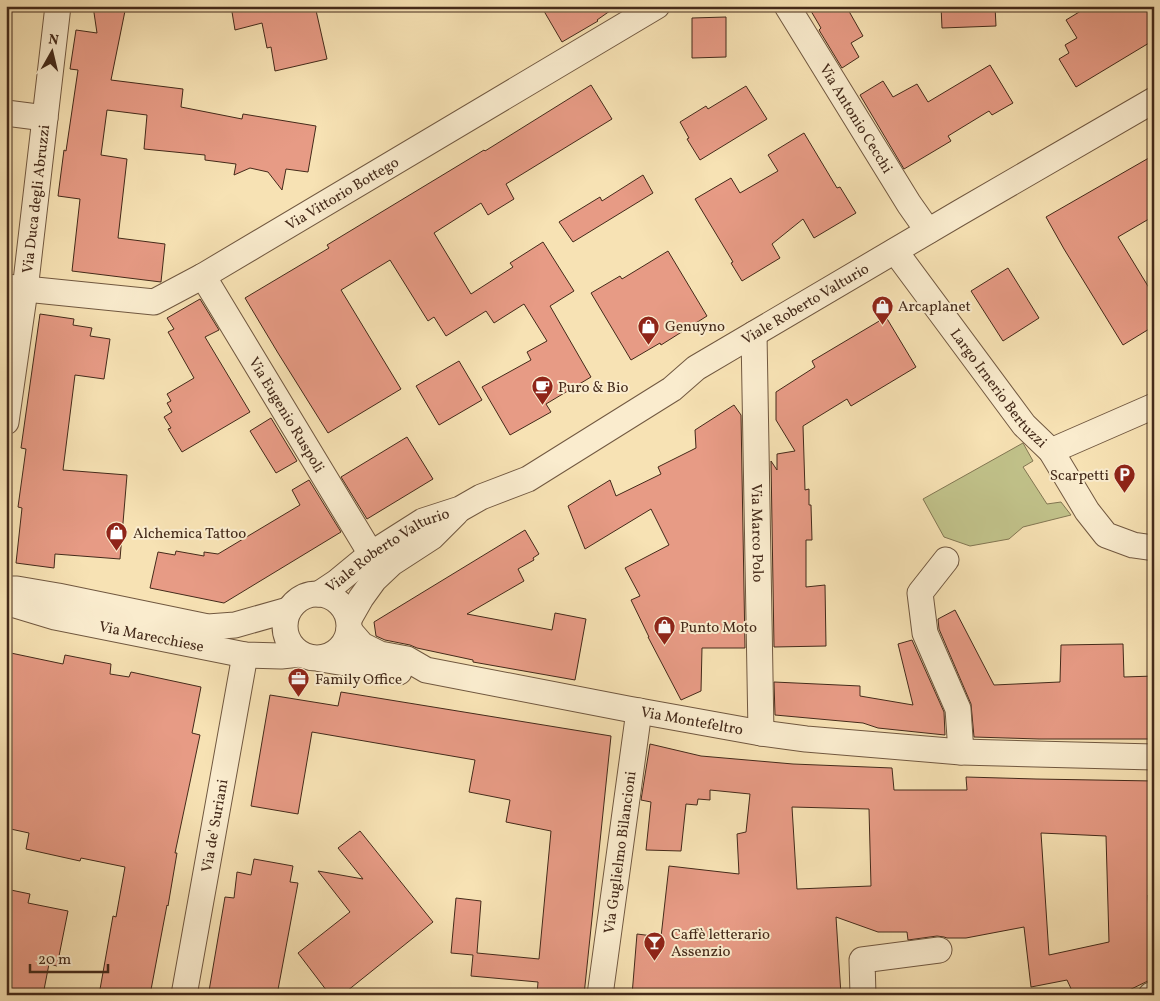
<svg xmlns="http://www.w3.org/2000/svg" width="1160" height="1001" font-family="Vollkorn,serif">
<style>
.green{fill:#c1c28a;stroke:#827652}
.building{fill:#e79b85;stroke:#442a1a;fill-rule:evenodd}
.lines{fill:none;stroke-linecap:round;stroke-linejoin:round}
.minor-casing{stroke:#715840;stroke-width:27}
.minor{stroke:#faecce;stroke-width:25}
.labels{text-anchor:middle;stroke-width:4;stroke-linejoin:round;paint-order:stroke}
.street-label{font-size:15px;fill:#442a1a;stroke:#faecce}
.poi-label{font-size:15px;fill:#442a1a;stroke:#faecce;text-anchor:start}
</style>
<rect width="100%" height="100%" fill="#f7e2b4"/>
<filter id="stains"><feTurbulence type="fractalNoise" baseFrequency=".004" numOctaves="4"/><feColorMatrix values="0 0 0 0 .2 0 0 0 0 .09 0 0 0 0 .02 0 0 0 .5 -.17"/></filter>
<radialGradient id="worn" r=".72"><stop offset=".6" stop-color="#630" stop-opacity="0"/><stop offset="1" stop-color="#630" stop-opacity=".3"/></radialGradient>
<path class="green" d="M1023 443 1033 461 1023 467 1047 504 1061 502 1071 515 1023 527 1009 539 970 546 944 537 923 499Z"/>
<path class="building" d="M93 6H126L111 80 183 89 181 107 242 119 243 114 316 126 308 172 286 169 282 190 268 172 250 168 234 175 236 164 205 160V155L144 149 147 115 107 110 101 155 127 159 118 238 165 244 161 282 72 271 80 199 58 196 64 150 66 151 78 70 70 69 76 30 97 33Z
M231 6H315L327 59 275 71 271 47 267 48 262 23 235 30Z
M541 6H617L597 20 598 21 562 42Z
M808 6H846L863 36 851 43 859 57 842 68 819 30 821 28Z
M941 6H995L996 26 942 28Z
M1089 6H1154V40L1076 87 1059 59 1069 53 1065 45 1077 38 1066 20Z
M726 17V57L692 58V18Z
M990 65 1013 103 992 115 989 111 948 136 951 141 904 169 860 95 883 81 893 97 917 84 928 102Z
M591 85 612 119 506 184 514 199 488 215 481 203 434 233 471 294 513 267 510 263 543 242 574 291 550 306 591 377 546 404 551 412 510 435 482 387 531 360 527 352 547 341 524 304 494 323 486 311 446 336 434 317 428 321 390 260 341 290 401 389 328 433 278 353 245 298 329 248 327 245 484 150 485 151Z
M746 86 767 119 700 160 687 139 689 138 680 122 706 106 708 109Z
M804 133 837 188 840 187 856 213 814 238 803 219 772 244 780 258 742 281 731 263 733 262 695 199 731 178 740 193 778 171 768 155Z
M1154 155V216L1118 237 1154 296V326L1123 345 1064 249 1046 217Z
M643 175 653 193 573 242 559 222 600 197 602 201Z
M668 251 707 316 661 345 660 343 631 360 591 293 620 276 622 279Z
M1008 268 1039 318 1003 341 971 291Z
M200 299 219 330 205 337 250 412 182 452 168 429 171 428 164 417 172 412 167 403 171 401 167 394 194 378 168 332 174 329 167 318Z
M40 314 74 319 73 325 92 328 90 336 110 339 104 379 75 375 63 470 127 475 120 559 55 554 54 568 16 563 22 508 18 507 26 449 21 448Z
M886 317 916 367 851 406 847 399 803 426 805 490 809 489V505H811L812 540H806V587L825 585 826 646 774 647 771 461 777 470V454L795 451 776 420V392L815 367 812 361Z
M459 361 482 400 439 425 416 386Z
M734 405 741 415 745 648H702L701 691 681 700 648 637H649L631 600 640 596 625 568 669 545 651 509 585 549 568 506 610 480 616 496 661 474 658 467 696 448 695 430Z
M271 418 297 461 276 473 250 431Z
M407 437 433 479 367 519 341 477Z
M309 480 341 532 224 603 150 588 158 552 175 555 176 551 204 556V552L218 554 300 505 292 490Z
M525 530 539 554 533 558 534 560 518 569 524 581 467 614 552 630 555 613 586 619 575 680 473 662V660L417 648 410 645 385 640 376 636 374 622Z
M955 610 994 685 1060 682 1061 645 1123 644 1124 677 1154 676V739H1039L974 737 971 704 939 629 938 619Z
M912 640 944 712 945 735 878 728 863 723 775 715 774 682 860 686V696L913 705 898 644Z
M6 652 63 664 65 655 111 664 110 674 129 677 131 672 201 687 192 733 200 735 175 853H177L168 906 167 905 150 995H99L113 916 116 917 125 867 81 858 80 861 26 849 29 833 6 828Z
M341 692 611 736 584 995H537L538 982 471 976 473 955 451 953 456 898 481 901 477 953 539 959 551 831 506 822 510 800 469 792 475 760 312 732 298 814 251 806 270 695 338 706Z
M650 744 701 756 793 764 892 768 894 790H967L966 777 1036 779 1154 781V890L1148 895 1151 951 1154 949V978L1119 995H1074L1067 980 1031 987 1024 927 966 938H947L944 937 937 936 908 940 907 932H878L836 917 841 995H632L637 934 661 937 669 866 739 874 737 834 746 832 750 794 710 790V800L698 799 697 805 686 804 681 851 646 850 651 802 641 800ZM792 807 869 809 871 886 797 889ZM1041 833 1106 836 1109 942 1049 955Z
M360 831 433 922 342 995H330L298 953 350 912 318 871 363 879 338 848Z
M254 859 293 866 290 882 298 883 277 995H228L209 991 225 897 234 898 237 872 251 875Z
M6 889 30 894 28 903 68 911 57 966 49 964 43 995H6Z"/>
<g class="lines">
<defs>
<g id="minor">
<path id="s1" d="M787 6 909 204 928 231"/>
<path d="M6 113 45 118"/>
<path id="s2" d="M895 251 1024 425 1051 451 1087 511 1106 535 1133 545 1154 548"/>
<path id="s3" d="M203 276 371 554"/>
<path id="s4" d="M6 287 154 302 203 276 657 6"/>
<path id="s5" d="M754 334 761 733"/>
<path id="s6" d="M6 422 25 290 58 6"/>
<path d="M1051 451 1154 406"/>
<path d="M946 560 920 593 925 633 958 709 961 752"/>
<path d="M6 589H17L58 596 208 627 235 625 288 610"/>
<circle cx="317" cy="626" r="32"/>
<path id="s7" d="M319 594 337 582 371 554 423 521 460 509 481 497 528 479 672 389 696 368 959 213 1154 100"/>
<path id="s8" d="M6 601 12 604 55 617 245 655 281 656 300 654"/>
<path d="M349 619 361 598 374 580 392 563 432 537 456 513"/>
<path id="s9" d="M349 630 362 645 380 654 407 659 426 670 628 709 761 733 806 739 961 752 1154 757"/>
<path d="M321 659 399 672"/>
<path id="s10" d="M184 995 245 655"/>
<path id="s11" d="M600 995 639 711"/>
<path d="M863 995 862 960 939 950"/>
<path d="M1151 995 1154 994"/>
</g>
</defs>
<use href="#minor" class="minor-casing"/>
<use href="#minor" class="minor"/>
</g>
<defs>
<symbol id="shop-pin" viewBox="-11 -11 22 30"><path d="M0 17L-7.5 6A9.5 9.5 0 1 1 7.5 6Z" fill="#8f2418" stroke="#faecce"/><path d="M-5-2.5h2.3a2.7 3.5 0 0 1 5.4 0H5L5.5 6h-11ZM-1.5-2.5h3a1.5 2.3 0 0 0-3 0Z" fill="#fff"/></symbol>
<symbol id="cafe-pin" viewBox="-11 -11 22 30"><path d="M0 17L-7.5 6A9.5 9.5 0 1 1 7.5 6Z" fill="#8f2418" stroke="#faecce"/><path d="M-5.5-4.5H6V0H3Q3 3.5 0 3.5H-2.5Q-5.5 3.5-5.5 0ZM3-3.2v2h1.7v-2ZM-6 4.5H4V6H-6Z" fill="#fff"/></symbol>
<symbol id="parking-pin" viewBox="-11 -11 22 30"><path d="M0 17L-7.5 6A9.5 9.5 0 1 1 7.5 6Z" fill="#8f2418" stroke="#faecce"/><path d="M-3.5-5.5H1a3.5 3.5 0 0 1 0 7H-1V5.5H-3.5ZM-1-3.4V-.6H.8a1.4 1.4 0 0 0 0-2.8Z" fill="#fff"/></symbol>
<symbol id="office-pin" viewBox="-11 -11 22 30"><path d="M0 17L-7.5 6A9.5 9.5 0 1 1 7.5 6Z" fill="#8f2418" stroke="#faecce"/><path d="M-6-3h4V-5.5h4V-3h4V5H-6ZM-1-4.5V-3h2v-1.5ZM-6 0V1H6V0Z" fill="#fff"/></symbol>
<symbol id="bar-pin" viewBox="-11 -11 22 30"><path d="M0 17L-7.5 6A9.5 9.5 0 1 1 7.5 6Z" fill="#8f2418" stroke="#faecce"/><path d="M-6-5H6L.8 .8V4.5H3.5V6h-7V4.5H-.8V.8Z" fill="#fff"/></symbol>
</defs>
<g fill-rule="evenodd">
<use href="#shop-pin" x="870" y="294" width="25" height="34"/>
<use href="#shop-pin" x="636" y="314" width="25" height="34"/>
<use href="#cafe-pin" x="530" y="374" width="25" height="34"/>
<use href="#parking-pin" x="1112" y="462" width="25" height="34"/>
<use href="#shop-pin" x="104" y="520" width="25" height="34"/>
<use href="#shop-pin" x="652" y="614" width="25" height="34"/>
<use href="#office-pin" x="286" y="666" width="25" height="34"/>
<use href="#bar-pin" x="642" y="930" width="25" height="34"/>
</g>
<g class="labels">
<g class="street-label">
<text dy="5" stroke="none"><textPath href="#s1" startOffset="132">Via Antonio Cecchi</textPath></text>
<text dy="5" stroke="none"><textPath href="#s4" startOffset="366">Via Vittorio Bottego</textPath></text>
<text dy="5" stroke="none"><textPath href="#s6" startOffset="225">Via Duca degli Abruzzi</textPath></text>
<text dy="5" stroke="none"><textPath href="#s7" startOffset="569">Viale Roberto Valturio</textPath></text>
<text dy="5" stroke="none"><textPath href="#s2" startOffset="172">Largo Irnerio Bertuzzi</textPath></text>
<text dy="5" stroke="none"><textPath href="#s3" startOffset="162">Via Eugenio Ruspoli</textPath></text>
<text dy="5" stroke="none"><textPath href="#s5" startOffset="199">Via Marco Polo</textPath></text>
<text dy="5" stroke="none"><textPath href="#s7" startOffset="82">Viale Roberto Valturio</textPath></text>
<text dy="5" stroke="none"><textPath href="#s8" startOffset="150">Via Marecchiese</textPath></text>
<text dy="5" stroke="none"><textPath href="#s9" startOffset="360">Via Montefeltro</textPath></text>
<text dy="5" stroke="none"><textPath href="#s10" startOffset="172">Via de' Suriani</textPath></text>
<text dy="5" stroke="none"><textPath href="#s11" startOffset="144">Via Guglielmo Bilancioni</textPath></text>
</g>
<g class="poi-label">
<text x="898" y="311">Arcaplanet</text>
<text x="665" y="331">Genuyno</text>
<text x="558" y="392">Puro &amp; Bio</text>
<text x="1109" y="480" text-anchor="end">Scarpetti</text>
<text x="133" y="538">Alchemica Tattoo</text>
<text x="680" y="632">Punto Moto</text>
<text x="315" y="684">Family Office</text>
<text x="671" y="939">Caffè letterario<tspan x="671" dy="17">Assenzio</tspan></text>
</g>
</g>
<rect width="1160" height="1001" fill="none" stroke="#f7e2b4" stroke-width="25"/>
<rect x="8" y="8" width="1145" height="986" fill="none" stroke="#442a1a" stroke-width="2.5"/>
<rect x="12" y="12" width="1135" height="976" fill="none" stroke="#442a1a"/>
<g transform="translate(52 52) rotate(8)" stroke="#faecce" stroke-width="4" paint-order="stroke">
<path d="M0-4L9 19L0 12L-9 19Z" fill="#442a1a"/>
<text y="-8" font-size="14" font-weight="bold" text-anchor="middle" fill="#442a1a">N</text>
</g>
<path d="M30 964v8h78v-8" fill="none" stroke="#442a1a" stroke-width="2.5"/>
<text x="38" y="964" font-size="15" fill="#442a1a" stroke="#faecce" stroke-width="4" paint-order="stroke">20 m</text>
<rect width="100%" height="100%" filter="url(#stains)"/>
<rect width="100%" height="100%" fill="url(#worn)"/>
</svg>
